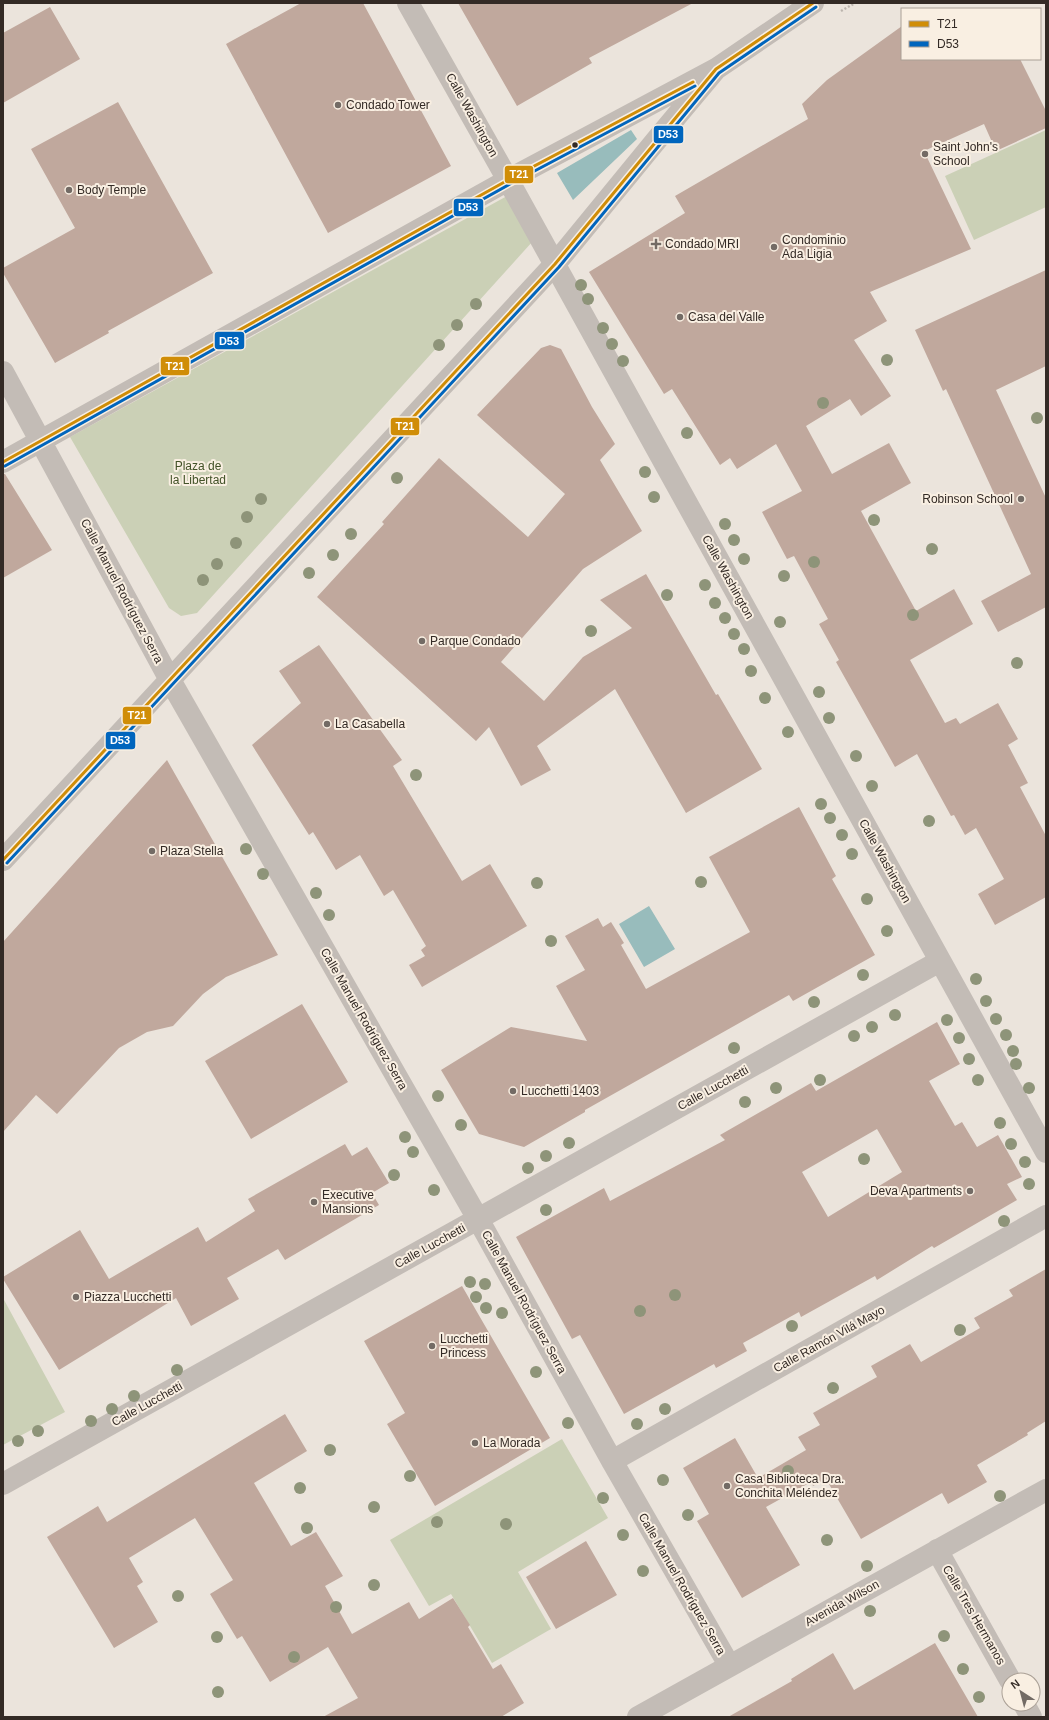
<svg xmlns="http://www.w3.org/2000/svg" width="1049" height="1720" font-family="Helvetica,sans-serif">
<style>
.green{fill:#cbd0b6}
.water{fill:#98bcbc}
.building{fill:#c0a89d;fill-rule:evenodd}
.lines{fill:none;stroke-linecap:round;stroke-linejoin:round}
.path{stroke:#bcb5ae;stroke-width:2.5;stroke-dasharray:2 2;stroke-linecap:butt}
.minor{stroke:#c3bcb6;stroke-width:22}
.bus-1-casing{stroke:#f9efe2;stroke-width:6}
.bus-2-casing{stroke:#f9efe2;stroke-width:6}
.bus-1{stroke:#d08d07;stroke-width:3}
.bus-2{stroke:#0065bd;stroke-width:3}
.tree{fill:#8e9479}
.poi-dot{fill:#736b65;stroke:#f9efe2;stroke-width:1.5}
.bus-dot{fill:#332a25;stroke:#f9efe2;stroke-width:1.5}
.labels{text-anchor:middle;stroke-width:4;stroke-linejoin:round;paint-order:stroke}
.poi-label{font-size:12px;fill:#332a25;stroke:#f9efe2;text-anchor:start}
.street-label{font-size:12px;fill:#332a25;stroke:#f9efe2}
.park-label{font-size:12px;fill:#425228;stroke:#f9efe2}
.line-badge{stroke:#f9efe2;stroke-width:1.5}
.badge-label{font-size:11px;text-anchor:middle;font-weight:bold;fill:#fff}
</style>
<rect width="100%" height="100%" fill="#ebe4dc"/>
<path class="green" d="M1046 130V207L974 240 945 176Z
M507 196 533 241 197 613 181 616 169 608 70 437Z
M3 1298 65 1412 3 1445Z
M562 1439 608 1518 518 1572 551 1629 492 1663 451 1594 429 1606 390 1540Z"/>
<path class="water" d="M631 130 637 139 573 200 557 173Z
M649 906 675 949 644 967 619 924Z"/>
<path class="building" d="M301 3H363L451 166 328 233 226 44Z
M458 3H693L589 58 592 63 517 106Z
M50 7 80 59 3 103V33Z
M902 26V59H1020L1046 111V128L996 151 984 124 924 151 971 249 870 292 887 321 854 340 891 396 861 416 850 399 806 426 832 474 889 443 911 483 861 511 916 611 954 589 973 624 910 660 945 723 956 718 960 724 998 703 1018 739 1008 745 1028 783 1020 787 1046 836V897L995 925 978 894 1004 879 976 828 965 835 954 815 951 816 917 754 895 767 836 662 839 660 819 624 828 619 794 556 787 559 762 512 802 491 776 444 737 469 730 458 720 465 672 389 664 394 589 272 685 213 675 196 808 119 802 104 827 80Z
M118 102 213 273 108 331 109 333 55 363 3 273V268L75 228 31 149Z
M1046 270V366L996 390 1046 498V607L998 632 981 601 1031 574 946 389 943 391 915 330Z
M550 345 561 349 592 407 615 444 600 460 642 531 583 569 501 662 544 701 583 657 632 628 600 600 646 574 716 695 718 694 762 769 686 813 615 689 537 746 551 770 521 786 489 727 476 741 317 597 384 524 382 522 439 458 528 537 565 494 477 415 541 348Z
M3 474H5L52 550 3 578Z
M319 645 402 760 393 766 462 881 490 864 527 926 422 987 409 965 425 956 421 950 426 946 393 890 384 896 360 855 336 870 313 832 309 835 252 745 301 703 279 671Z
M167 760 278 955 226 977 203 994 173 1026 147 1032 119 1048 57 1114 36 1095 3 1132V942Z
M799 807 836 876 832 879 875 955 793 1001 789 995 585 1110V1112L524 1147 479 1134 441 1070 511 1027 587 1041 556 986 585 970 565 936 598 918 603 927 611 922 624 943 621 945 646 989 750 932 709 857Z
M302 1004 348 1082 251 1139 205 1061Z
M937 1022 960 1064 929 1081 955 1126 962 1122 977 1147 998 1135 1022 1177 1007 1184 1017 1200 934 1248 932 1246 877 1280 875 1276 801 1317 799 1312 743 1343 747 1351 716 1368 714 1364 624 1414 580 1335 572 1339 516 1237 604 1188 610 1201 725 1140 720 1135 811 1083 816 1091ZM877 1129 902 1172 828 1217 802 1172Z
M345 1144 352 1156 367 1147 389 1183 372 1193 379 1205 285 1260 278 1249 227 1278 239 1299 191 1326 176 1298 59 1370 3 1279V1277L80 1230 109 1279 198 1227 206 1242 255 1211 248 1199Z
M1046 1269V1421L1027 1433 1028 1435 977 1465 987 1482 948 1504 942 1493 861 1539 826 1479 813 1486 811 1482 766 1507 800 1565 742 1598 697 1521 709 1514 683 1468 735 1438 758 1478 806 1450 798 1437 820 1425 813 1413 877 1377 871 1366 910 1344 921 1362 980 1328 974 1318 1013 1296 1009 1290Z
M462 1286 550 1438 435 1506 387 1424 405 1413 364 1341Z
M285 1414 307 1451 254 1483 291 1546 316 1532 343 1576 325 1586 352 1634 409 1602 419 1619 453 1598 470 1625 468 1627 493 1669 501 1664 524 1703 501 1717H323L358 1698 328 1647 270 1682 242 1636 237 1639 210 1594 233 1580 195 1518 129 1558 143 1582 137 1586 158 1622 114 1648 47 1537 98 1506 107 1522Z
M586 1541 617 1595 556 1629 526 1577Z
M935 1643 978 1717H728L792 1681 791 1679 833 1653 854 1690Z"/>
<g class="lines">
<path class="path" d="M841 11 855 3"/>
<path class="minor" d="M408 3 508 180 1046 1152
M3 372 170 680 478 1219 612 1461 729 1665
M3 462 508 180 716 69 813 3
M3 860 555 264 659 137 716 69
M612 1461 1046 1216
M3 1484 940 961
M937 1550 1010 1680
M1024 1704 1031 1717
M638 1717 1046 1490"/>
<defs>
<path id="bus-1" d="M3 462 508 180 693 82
M3 860 555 264 716 69 813 3"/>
<path id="bus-2" d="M5 466 510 184 695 86
M7 863 559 267 719 73 816 7"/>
</defs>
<use href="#bus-1" class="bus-1-casing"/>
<use href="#bus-2" class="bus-2-casing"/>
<use href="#bus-1" class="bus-1"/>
<use href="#bus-2" class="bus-2"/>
</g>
<g class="tree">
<circle cx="581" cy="285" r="6"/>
<circle cx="588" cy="299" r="6"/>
<circle cx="476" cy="304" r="6"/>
<circle cx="457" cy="325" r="6"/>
<circle cx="603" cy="328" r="6"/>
<circle cx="612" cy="344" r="6"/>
<circle cx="439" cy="345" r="6"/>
<circle cx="887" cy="360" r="6"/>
<circle cx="623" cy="361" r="6"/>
<circle cx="823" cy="403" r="6"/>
<circle cx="1037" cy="418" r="6"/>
<circle cx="687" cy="433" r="6"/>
<circle cx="645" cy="472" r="6"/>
<circle cx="397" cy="478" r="6"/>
<circle cx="654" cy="497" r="6"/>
<circle cx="261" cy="499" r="6"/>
<circle cx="247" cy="517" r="6"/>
<circle cx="874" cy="520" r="6"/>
<circle cx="725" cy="524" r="6"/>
<circle cx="351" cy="534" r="6"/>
<circle cx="734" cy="540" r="6"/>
<circle cx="236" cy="543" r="6"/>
<circle cx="932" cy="549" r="6"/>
<circle cx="333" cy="555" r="6"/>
<circle cx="744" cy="559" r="6"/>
<circle cx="814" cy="562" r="6"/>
<circle cx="217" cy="564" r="6"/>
<circle cx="309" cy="573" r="6"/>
<circle cx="784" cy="576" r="6"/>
<circle cx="203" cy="580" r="6"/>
<circle cx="705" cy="585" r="6"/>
<circle cx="667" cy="595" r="6"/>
<circle cx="715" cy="603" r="6"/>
<circle cx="913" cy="615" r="6"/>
<circle cx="725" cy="618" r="6"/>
<circle cx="780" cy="622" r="6"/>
<circle cx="591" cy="631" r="6"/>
<circle cx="734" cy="634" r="6"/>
<circle cx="744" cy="649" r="6"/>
<circle cx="1017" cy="663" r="6"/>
<circle cx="751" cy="671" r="6"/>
<circle cx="819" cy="692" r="6"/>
<circle cx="765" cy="698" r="6"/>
<circle cx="829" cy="718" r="6"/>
<circle cx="788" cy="732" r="6"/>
<circle cx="856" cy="756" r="6"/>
<circle cx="416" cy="775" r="6"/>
<circle cx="872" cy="786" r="6"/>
<circle cx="821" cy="804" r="6"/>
<circle cx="830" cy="818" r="6"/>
<circle cx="929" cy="821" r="6"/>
<circle cx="842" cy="835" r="6"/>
<circle cx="246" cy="849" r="6"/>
<circle cx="852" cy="854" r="6"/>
<circle cx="263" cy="874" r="6"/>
<circle cx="701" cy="882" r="6"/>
<circle cx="537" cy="883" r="6"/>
<circle cx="316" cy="893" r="6"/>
<circle cx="867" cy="899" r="6"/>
<circle cx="329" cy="915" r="6"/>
<circle cx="887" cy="931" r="6"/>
<circle cx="551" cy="941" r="6"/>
<circle cx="863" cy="975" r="6"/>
<circle cx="976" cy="979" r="6"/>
<circle cx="986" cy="1001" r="6"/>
<circle cx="814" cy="1002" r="6"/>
<circle cx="895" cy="1015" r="6"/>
<circle cx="996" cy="1019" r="6"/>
<circle cx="947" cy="1020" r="6"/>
<circle cx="872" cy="1027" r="6"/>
<circle cx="1006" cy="1035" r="6"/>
<circle cx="854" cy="1036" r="6"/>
<circle cx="959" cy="1038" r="6"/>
<circle cx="734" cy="1048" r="6"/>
<circle cx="1013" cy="1051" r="6"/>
<circle cx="969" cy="1059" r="6"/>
<circle cx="1016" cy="1064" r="6"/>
<circle cx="820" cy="1080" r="6"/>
<circle cx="978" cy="1080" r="6"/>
<circle cx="776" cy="1088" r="6"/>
<circle cx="1029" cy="1088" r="6"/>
<circle cx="438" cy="1096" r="6"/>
<circle cx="745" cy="1102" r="6"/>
<circle cx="1000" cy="1123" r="6"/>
<circle cx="461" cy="1125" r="6"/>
<circle cx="405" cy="1137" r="6"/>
<circle cx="569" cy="1143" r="6"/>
<circle cx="1011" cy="1144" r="6"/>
<circle cx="413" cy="1152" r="6"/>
<circle cx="546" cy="1156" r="6"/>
<circle cx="864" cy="1159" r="6"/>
<circle cx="1025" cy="1162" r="6"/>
<circle cx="528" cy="1168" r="6"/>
<circle cx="394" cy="1175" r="6"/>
<circle cx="1029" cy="1184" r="6"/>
<circle cx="434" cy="1190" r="6"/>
<circle cx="546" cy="1210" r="6"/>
<circle cx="1004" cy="1221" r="6"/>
<circle cx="470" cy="1282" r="6"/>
<circle cx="485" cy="1284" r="6"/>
<circle cx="675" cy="1295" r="6"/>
<circle cx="476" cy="1297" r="6"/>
<circle cx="486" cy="1308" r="6"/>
<circle cx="640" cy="1311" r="6"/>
<circle cx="502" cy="1313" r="6"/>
<circle cx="792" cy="1326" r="6"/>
<circle cx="960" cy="1330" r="6"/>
<circle cx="177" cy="1370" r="6"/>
<circle cx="536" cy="1372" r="6"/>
<circle cx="833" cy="1388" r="6"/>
<circle cx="134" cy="1396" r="6"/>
<circle cx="112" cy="1409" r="6"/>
<circle cx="665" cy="1409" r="6"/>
<circle cx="91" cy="1421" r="6"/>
<circle cx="568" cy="1423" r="6"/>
<circle cx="637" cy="1424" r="6"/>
<circle cx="38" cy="1431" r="6"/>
<circle cx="18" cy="1441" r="6"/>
<circle cx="330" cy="1450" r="6"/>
<circle cx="788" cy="1471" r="6"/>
<circle cx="410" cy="1476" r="6"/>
<circle cx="663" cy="1480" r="6"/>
<circle cx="300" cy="1488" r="6"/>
<circle cx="1000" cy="1496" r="6"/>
<circle cx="603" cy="1498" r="6"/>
<circle cx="374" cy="1507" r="6"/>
<circle cx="688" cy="1515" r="6"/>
<circle cx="437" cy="1522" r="6"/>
<circle cx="506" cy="1524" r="6"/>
<circle cx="307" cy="1528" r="6"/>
<circle cx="623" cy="1535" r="6"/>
<circle cx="827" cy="1540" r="6"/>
<circle cx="867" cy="1566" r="6"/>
<circle cx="643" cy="1571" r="6"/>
<circle cx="374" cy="1585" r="6"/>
<circle cx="178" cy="1596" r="6"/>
<circle cx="336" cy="1607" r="6"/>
<circle cx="870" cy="1611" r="6"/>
<circle cx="944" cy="1636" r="6"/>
<circle cx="217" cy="1637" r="6"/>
<circle cx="294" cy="1657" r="6"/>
<circle cx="963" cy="1669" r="6"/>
<circle cx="218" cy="1692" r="6"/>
<circle cx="979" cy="1697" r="6"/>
</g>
<g class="poi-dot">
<circle cx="338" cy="105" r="4"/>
<circle cx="925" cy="154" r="4"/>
<circle cx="69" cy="190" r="4"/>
<path d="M654 238h4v4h4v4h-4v4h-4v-4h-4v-4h4z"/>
<circle cx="774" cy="247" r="4"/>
<circle cx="680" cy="317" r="4"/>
<circle cx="1021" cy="499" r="4"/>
<circle cx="422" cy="641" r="4"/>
<circle cx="327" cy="724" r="4"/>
<circle cx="152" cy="851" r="4"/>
<circle cx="513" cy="1091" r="4"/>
<circle cx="970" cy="1191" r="4"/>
<circle cx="314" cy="1202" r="4"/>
<circle cx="76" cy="1297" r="4"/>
<circle cx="432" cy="1346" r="4"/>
<circle cx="475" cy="1443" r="4"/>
<circle cx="727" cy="1486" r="4"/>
</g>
<circle class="bus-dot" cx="575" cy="145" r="3.5"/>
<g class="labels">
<g class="poi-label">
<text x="346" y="109">Condado Tower</text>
<text x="933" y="151">Saint John's<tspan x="933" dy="14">School</tspan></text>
<text x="77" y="194">Body Temple</text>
<text x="782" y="244">Condominio<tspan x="782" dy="14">Ada Ligia</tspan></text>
<text x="665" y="248">Condado MRI</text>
<text x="688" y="321">Casa del Valle</text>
<text x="1013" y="503" text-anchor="end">Robinson School</text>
<text x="430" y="645">Parque Condado</text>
<text x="335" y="728">La Casabella</text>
<text x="160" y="855">Plaza Stella</text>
<text x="521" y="1095">Lucchetti 1403</text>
<text x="962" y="1195" text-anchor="end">Deva Apartments</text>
<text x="322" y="1199">Executive<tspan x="322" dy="14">Mansions</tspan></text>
<text x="84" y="1301">Piazza Lucchetti</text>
<text x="440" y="1343">Lucchetti<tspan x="440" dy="14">Princess</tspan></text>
<text x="483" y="1447">La Morada</text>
<text x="735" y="1483">Casa Biblioteca Dra.<tspan x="735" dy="14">Conchita Meléndez</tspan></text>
</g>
<g class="street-label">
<text transform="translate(472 115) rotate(61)" y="4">Calle Washington</text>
<text transform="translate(728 577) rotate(61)" y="4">Calle Washington</text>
<text transform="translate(122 591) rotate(62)" y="4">Calle Manuel Rodríguez Serra</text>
<text transform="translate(885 861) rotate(61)" y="4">Calle Washington</text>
<text transform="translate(364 1019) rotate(60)" y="4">Calle Manuel Rodríguez Serra</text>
<text transform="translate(713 1088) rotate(-29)" y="4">Calle Lucchetti</text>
<text transform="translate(430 1246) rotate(-29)" y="4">Calle Lucchetti</text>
<text transform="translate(524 1302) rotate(61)" y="4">Calle Manuel Rodríguez Serra</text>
<text transform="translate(829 1339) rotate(-29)" y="4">Calle Ramón Vilá Mayo</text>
<text transform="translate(147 1404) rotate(-29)" y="4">Calle Lucchetti</text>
<text transform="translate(682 1584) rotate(60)" y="4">Calle Manuel Rodríguez Serra</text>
<text transform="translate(842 1603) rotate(-29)" y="4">Avenida Wilson</text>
<text transform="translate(974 1615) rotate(60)" y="4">Calle Tres Hermanos</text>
</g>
<g class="park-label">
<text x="198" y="470">Plaza de<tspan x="198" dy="14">la Libertad</tspan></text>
</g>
</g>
<g class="line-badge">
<rect x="653" y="125" width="31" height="19" rx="4" fill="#0065bd"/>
<rect x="504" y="165" width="30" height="19" rx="4" fill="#d08d07"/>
<rect x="453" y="198" width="31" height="19" rx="4" fill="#0065bd"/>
<rect x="214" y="331" width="31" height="19" rx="4" fill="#0065bd"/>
<rect x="160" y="356" width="30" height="20" rx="4" fill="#d08d07"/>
<rect x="390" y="417" width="30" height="19" rx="4" fill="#d08d07"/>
<rect x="122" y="706" width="30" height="19" rx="4" fill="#d08d07"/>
<rect x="105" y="731" width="31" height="19" rx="4" fill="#0065bd"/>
</g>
<g class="badge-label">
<text x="668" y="138">D53</text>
<text x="519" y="178">T21</text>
<text x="468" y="211">D53</text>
<text x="229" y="345">D53</text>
<text x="175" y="370">T21</text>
<text x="405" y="430">T21</text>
<text x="137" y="719">T21</text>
<text x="120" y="744">D53</text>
</g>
<rect width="1049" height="1720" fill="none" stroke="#332a25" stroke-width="8"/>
<rect x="901" y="8" width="140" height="52" fill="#f9efe2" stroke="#aaa096"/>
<rect x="909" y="21" width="20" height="6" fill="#d08d07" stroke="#aaa096"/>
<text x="937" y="28" font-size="12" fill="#332a25">T21</text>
<rect x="909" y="41" width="20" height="6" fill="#0065bd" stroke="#aaa096"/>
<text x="937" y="48" font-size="12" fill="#332a25">D53</text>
<g transform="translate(1021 1692) rotate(324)"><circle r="19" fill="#f9efe2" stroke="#aaa096"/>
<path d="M0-3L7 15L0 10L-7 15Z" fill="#736b65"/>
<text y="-6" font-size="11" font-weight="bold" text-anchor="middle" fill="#332a25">N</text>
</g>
</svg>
